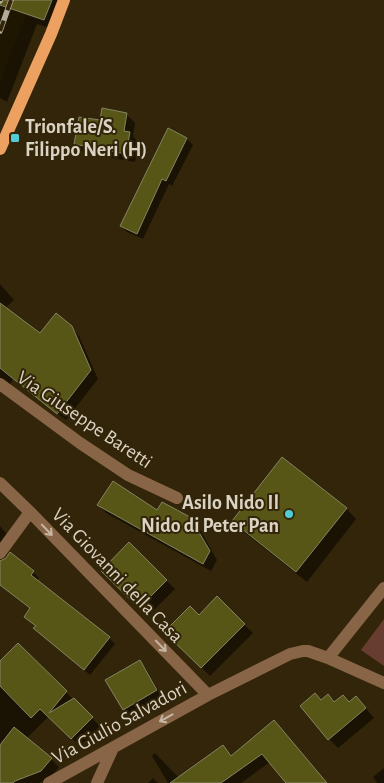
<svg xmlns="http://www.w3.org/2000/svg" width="384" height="783" font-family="'Alegreya Sans',sans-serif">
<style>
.built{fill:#3a2a05}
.green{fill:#683d31}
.shadow{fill:#0007}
.building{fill:#575616;stroke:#848464}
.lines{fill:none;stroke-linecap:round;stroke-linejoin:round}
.minor{stroke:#896547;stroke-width:12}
.major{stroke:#eca160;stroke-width:12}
.rail-casing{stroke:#b4aa98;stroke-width:5.5}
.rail{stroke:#322509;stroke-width:4;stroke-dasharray:11;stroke-linecap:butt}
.oneway{stroke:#c6b7a3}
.poi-dot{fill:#51ccd5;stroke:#322509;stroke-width:2}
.labels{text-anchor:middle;stroke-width:4;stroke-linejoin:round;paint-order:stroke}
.poi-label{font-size:20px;font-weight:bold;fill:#dad2c2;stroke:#322509;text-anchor:start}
.street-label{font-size:20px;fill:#dad2c2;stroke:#322509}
</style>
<rect width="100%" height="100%" fill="#322509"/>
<path class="built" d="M0 0H52L44 20 26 14 0 82Z"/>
<path class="green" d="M384 619V666L361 650Z"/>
<path class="shadow" d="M0 0H66L55 30 37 24 7 102 0 98Z
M126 114 135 123 133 136 138 142 135 162 84 153 76 144 101 122Z
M187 139 193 145 172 186 169 184 143 239 127 232 121 226Z
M0 284 14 300 2 311 0 309Z
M0 318 40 335 71 327 79 336 98 379 66 420 13 379 10 384 0 390Z
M99 505 158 512 189 518 198 526 217 560 211 571 106 513Z
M346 508 356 519 307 582 244 532 233 521Z
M0 526 12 540 0 554Z
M129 544 175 589 148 616 103 571Z
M0 572H33L39 578 36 581 109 638 115 644 90 675 35 628 37 627 31 622V609L0 585Z
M217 598 253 633 210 676 166 632 199 616Z
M18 645 100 726 80 746 49 716 26 739 51 759 59 767 49 779 39 783H2L0 782V663Z
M139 661 145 667 162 696 130 715 124 709Z
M321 701 335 703H350L365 707 374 718 338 748 329 739 302 706Z
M274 722 327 783H288L270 762 241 783H168L152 756 155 753 179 778 223 747 232 756Z
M384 768V783H377L373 777Z
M153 778 158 783H148Z"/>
<path class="building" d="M0 0H52L44 20 0 5Z
M102 108 127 113 124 131 130 132 126 154 74 144 79 117 100 120Z
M168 128 187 138 166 181 162 179 137 234 120 226Z
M0 303 40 333 56 313 72 326 91 370 57 414 0 368Z
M282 457 347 508 296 572 232 521Z
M113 481 157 510 162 502 190 517 210 551 203 564 97 505Z
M129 542 167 580 139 608 101 571Z
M10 552 34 571 31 575 110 637 84 670 33 628 36 626 24 617 30 608 0 585V561L6 558Z
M217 596 245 624 201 668 164 632 190 606 199 615Z
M18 643 67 691 49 713 74 698 93 717 71 739 40 709 31 718 0 686V661Z
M140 660 157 690 123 710 105 680Z
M315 693 321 700 328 694 334 702 343 695 349 702 356 696 366 708 328 740 300 706Z
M274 720 327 783H286L262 754 221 783H170L223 745 231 756Z
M14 727 52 758 41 771 15 781 13 783H0V745Z"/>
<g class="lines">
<path class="minor" d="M0 384 80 443 128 475 177 498
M0 483 30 512 208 695
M0 553 30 512
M328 658 384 588
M49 783 208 695 290 654 303 651H308L328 658 384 683
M97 783 113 748"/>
<path class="major" d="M0 149 51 34 64 0"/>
<defs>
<path id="rail" d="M0 1V0
M0 31 11 0"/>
</defs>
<use href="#rail" class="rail-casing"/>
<use href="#rail" class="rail"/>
</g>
<defs><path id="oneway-shaft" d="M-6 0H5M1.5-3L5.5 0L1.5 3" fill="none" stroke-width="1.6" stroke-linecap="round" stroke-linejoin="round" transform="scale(1.25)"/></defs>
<g class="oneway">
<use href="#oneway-shaft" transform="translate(47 530) rotate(46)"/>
<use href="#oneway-shaft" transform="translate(161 646) rotate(46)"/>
<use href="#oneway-shaft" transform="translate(166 718) rotate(151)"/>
</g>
<g class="poi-dot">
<rect x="10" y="133" width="10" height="10" rx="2.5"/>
<circle cx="289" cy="514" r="5"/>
</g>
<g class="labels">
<g class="poi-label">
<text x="25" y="133">Trionfale/S.<tspan x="25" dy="23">Filippo Neri (H)</tspan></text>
<text x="279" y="509" text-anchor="end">Asilo Nido Il<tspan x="279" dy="23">Nido di Peter Pan</tspan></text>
</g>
<g class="street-label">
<text transform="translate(85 419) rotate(34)" y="7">Via Giuseppe Baretti</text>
<text transform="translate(118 575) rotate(46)" y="7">Via Giovanni della Casa</text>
<text transform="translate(119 722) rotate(-29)" y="7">Via Giulio Salvadori</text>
</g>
</g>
</svg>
